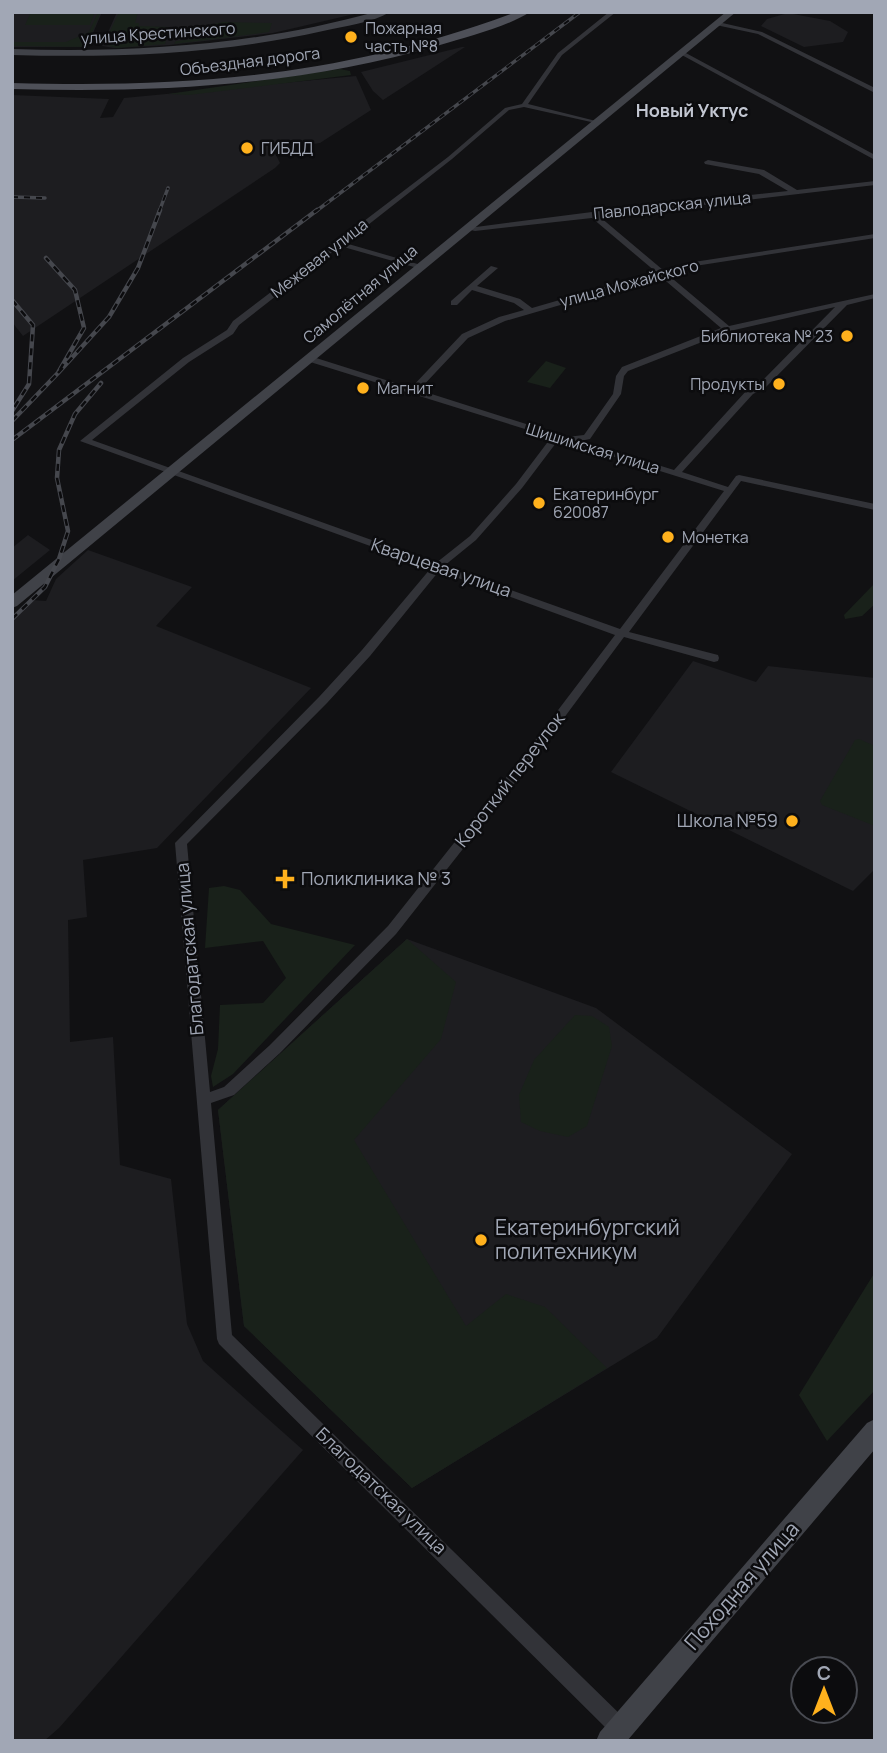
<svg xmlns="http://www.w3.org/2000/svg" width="887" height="1753" font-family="Manrope,sans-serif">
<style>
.built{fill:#1d1d20}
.green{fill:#19211a}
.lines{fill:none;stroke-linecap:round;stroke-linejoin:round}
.street{fill:#323338;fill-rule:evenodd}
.secondary{fill:#404248;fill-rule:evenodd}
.primary{fill:#4e5058;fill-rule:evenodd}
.rail-far1-casing{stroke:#45474d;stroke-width:3.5}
.rail-casing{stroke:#45474d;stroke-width:4.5}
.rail-far1{stroke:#0c0c0e;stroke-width:2;stroke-dasharray:6;stroke-linecap:butt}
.rail{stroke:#0c0c0e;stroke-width:2.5;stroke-dasharray:7;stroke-linecap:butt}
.poi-dot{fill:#ffb11d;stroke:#0c0c0e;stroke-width:2.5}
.labels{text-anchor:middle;stroke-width:5;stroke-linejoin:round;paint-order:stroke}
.far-poi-label{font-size:16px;fill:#a1a7b5;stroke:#0c0c0e;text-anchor:start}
.far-street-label{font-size:16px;fill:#a1a7b5;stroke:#0c0c0e}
.far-quarter-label{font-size:18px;font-weight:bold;fill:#c2c6d1;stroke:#0c0c0e}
.street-label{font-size:18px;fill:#a1a7b5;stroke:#0c0c0e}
.poi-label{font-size:18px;fill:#a1a7b5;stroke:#0c0c0e;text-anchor:end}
.near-poi-label{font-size:21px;fill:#a1a7b5;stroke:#0c0c0e;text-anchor:start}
.near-street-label{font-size:21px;fill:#a1a7b5;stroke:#0c0c0e}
</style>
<rect width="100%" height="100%" fill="#111113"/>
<path class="built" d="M12 12H102L87 47H12Z
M117 12H363L273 33 170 45 114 48 102 46Z
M788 13 830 21 848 32 843 42 804 47 761 26 767 19Z
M462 47H465L383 100 373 91 361 72Z
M356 76 371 110 320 143 273 149 280 163 275 168 23 336 12 322V95L109 99 100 118 113 117 124 98Z
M28 535 50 550 12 581V548Z
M88 550 192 587 156 626 311 688 157 848 83 860 87 917 68 920 70 1042 113 1037 120 1165 171 1179 187 1324 203 1361 303 1450 59 1728 44 1741H12V616L31 600 46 601 56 579Z
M693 661 756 682 768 666 875 678V869L853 891 611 772Z
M407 939 596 1008 792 1154 657 1338 412 1488 244 1326 218 1110Z"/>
<path class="green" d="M31 12H95L90 25H25Z
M98 12H101L86 47 12 46V42H66L89 32Z
M119 12H138L135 23H139V26L169 27 165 44 116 48 104 44Z
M223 22 272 23 269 32 174 44 176 41 204 38 209 25Z
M340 69 350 71 351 75 189 95 168 94Z
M546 361 566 368 550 388 527 382Z
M875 583V604L862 616 845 619 844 615Z
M859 739 875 746V826L822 805 820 801 855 740Z
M224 886 240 890 271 924 355 945 233 1074 213 1087 211 1076 218 1049 220 1005 263 1003 286 978 263 941 205 948 209 888Z
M407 939 456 982 441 1039 354 1140 466 1326 506 1294 545 1307 607 1368 412 1488 244 1326 218 1110Z
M575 1015 592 1016 609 1027 612 1046 587 1126 568 1137 540 1131 521 1122 519 1095 534 1060Z
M875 1272V1390L827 1441 799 1395Z"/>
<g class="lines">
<path class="street" d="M609 12H616L562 55 528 104 600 122V124L524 107 509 110 452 159 345 243 421 265V269L340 246 239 325 233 334 189 362 92 440 436 563 470 536 516 484 550 439 554 438 307 361V357H313L411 388 462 334 499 317 524 310 514 303 472 290 457 305H451V301L491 266 498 268 477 286 520 299 532 308 656 272 592 218 475 231 466 229V225L476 227 592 212 788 191 759 174 705 164 704 162 708 160 764 170 797 190 875 181V185L600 217 663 270 694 262 875 234V238L695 266 667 274 729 326 875 294V298L847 305 765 388 753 394 682 472 728 487 736 476 739 475 875 504V510L741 481 629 632 718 655 719 658 718 661 714 662 624 637 532 761 396 934 280 1053 234 1095 211 1103 232 1335 627 1721 629 1728 627 1735 620 1737 613 1735 219 1344 217 1339 175 843 319 697 362 650 431 568 80 441 183 358 227 330 233 321 448 157 505 108 522 104 558 53ZM660 276 721 328 622 367 616 376 613 394 584 435 567 437 419 390 468 338 505 321ZM835 307 759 384 747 390 674 470 580 441 590 439 621 394 624 376 628 371 730 331ZM567 442 724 491 620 629 444 566 476 540 522 488 556 443ZM439 571 615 635 524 755 388 926 270 1045 224 1087 210 1092 187 844 327 703 370 656Z
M718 22 762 32 875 88V93L758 34 716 25Z
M680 52H684L875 155V160L680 54Z"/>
<path class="secondary" d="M375 12H390C372 23 344 26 323 31 220 54 117 58 12 55V49C136 53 256 45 375 12Z
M726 12H736L17 606 12 608V595Z
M875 1419V1449L627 1741H596L600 1732 867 1423Z"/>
<path class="primary" d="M516 12H530C507 27 466 37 440 45 300 86 157 93 12 89V83C193 88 345 76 516 12Z"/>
<defs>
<path id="rail-far1" d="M12 197 45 198
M159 212 168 188
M315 212 580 12"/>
<path id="rail" d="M12 300 33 325 29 384 12 411
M58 373 109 317 138 268 160 210
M12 421 58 373 84 328 75 290 46 258
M12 440 317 210
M12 619 45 587 59 559 68 531 57 478 59 450 75 414 101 383"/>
</defs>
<use href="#rail-far1" class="rail-far1-casing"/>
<use href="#rail" class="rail-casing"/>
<use href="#rail-far1" class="rail-far1"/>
<use href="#rail" class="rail"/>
</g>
<g class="poi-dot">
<circle cx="351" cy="37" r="7"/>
<circle cx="247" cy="148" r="7"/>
<circle cx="847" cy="336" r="7"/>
<circle cx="779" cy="384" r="7"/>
<circle cx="363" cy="388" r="7"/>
<circle cx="539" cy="503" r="7"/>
<circle cx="668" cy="537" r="7"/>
<circle cx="792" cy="821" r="7"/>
<path d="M281.5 868.5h7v7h7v7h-7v7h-7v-7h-7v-7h7z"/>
<circle cx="481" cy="1240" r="7"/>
</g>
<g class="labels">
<g class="far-poi-label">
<text x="365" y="34">Пожарная<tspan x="365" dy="18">часть №8</tspan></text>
<text x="261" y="154">ГИБДД</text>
<text x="833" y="342" text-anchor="end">Библиотека № 23</text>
<text x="765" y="390" text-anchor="end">Продукты</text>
<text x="377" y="394">Магнит</text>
<text x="553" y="500">Екатеринбург<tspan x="553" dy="18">620087</tspan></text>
<text x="682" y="543">Монетка</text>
</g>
<g class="far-street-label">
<text transform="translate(158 33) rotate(-4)" y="6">улица Крестинского</text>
<text transform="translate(250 61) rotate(-7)" y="6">Объездная дорога</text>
<text transform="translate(672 205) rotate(-6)" y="6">Павлодарская улица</text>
<text transform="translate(319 258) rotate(-38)" y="6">Межевая улица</text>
<text transform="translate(629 283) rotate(-15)" y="6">улица Можайского</text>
<text transform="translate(360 294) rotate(-40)" y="6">Самолётная улица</text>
<text transform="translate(593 448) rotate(17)" y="6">Шишимская улица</text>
</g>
<g class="far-quarter-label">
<text x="692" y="117">Новый Уктус</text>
</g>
<g class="street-label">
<text transform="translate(441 568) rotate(19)" y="6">Кварцевая улица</text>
<text transform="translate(510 780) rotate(-52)" y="6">Короткий переулок</text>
<text transform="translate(190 949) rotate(-95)" y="6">Благодатская улица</text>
<text transform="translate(381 1491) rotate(44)" y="6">Благодатская улица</text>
</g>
<g class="poi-label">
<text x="778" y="827">Школа №59</text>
<text x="301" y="885" text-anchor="start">Поликлиника № 3</text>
</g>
<g class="near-poi-label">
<text x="495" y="1235">Екатеринбургский<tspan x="495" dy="24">политехникум</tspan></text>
</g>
<g class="near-street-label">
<text transform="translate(742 1586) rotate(-49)" y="7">Походная улица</text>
</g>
</g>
<rect width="887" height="1753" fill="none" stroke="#a1a7b5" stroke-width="28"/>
<g transform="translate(824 1690)"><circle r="33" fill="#0c0c0e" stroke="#484a51" stroke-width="2"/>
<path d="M0-5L12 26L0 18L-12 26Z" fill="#ffb11d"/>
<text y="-10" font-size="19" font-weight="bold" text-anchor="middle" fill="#a1a7b5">С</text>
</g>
</svg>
